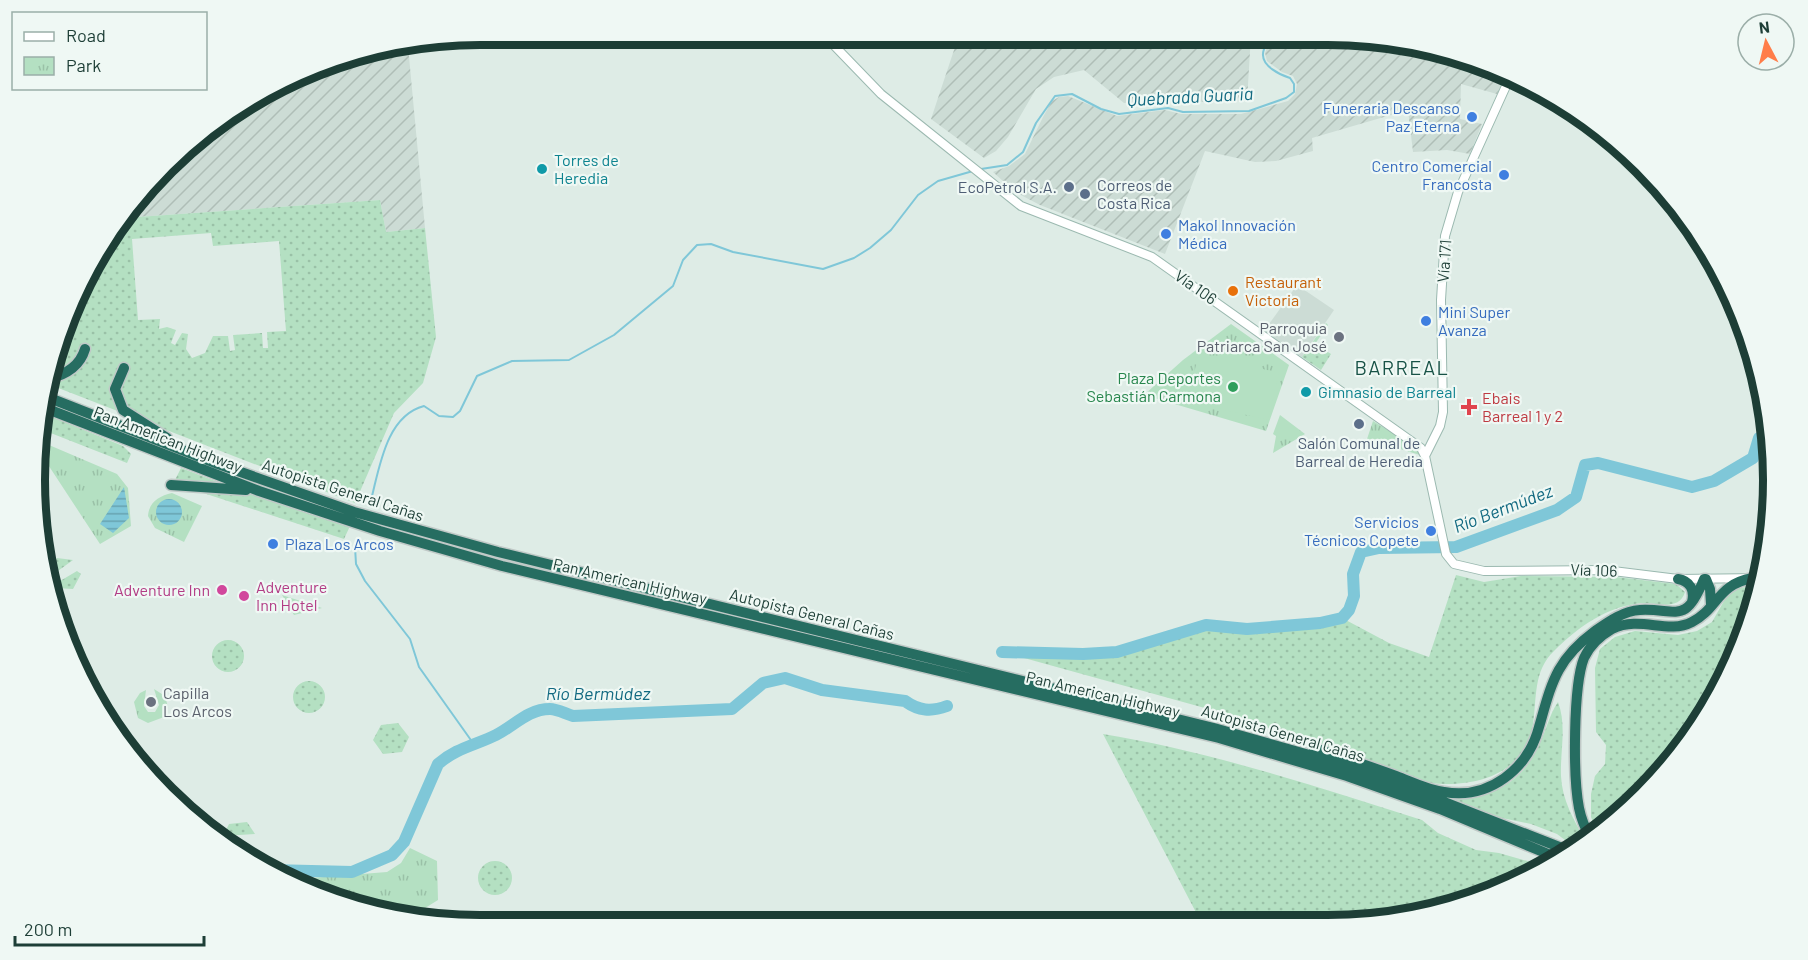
<svg xmlns="http://www.w3.org/2000/svg" width="1808" height="960" font-family="Barlow,sans-serif">
<style>
.built{fill:#ccdcd5}
.industrial{fill:url(#industrial-furrows)}
.grass{fill:url(#grass-dots);fill-rule:evenodd}
.park{fill:url(#park-tufts)}
.pitch{fill:#b4e0c2}
.water{fill:url(#water-rules)}
.lines{fill:none;stroke-linecap:round;stroke-linejoin:round}
.stream{stroke:#7fc7d8;stroke-width:2}
.river{stroke:#7fc7d8;stroke-width:12}
.secondary-casing{stroke:#9bb9b0;stroke-width:10}
.highway-casing{stroke:#c0c9c7;stroke-width:13}
.secondary{stroke:#fff;stroke-width:8}
.highway{stroke:#266d61;stroke-width:10}
.shop-dot{fill:#3f7fe0;stroke:#eff8f4;stroke-width:2}
.culture-dot{fill:#0f9aa8;stroke:#eff8f4;stroke-width:2}
.service-dot{fill:#5c6f8a;stroke:#eff8f4;stroke-width:2}
.food-dot{fill:#e8710a;stroke:#eff8f4;stroke-width:2}
.worship-dot{fill:#6b7280;stroke:#eff8f4;stroke-width:2}
.leisure-dot{fill:#2e9e5b;stroke:#eff8f4;stroke-width:2}
.health-dot{fill:#e0444e;stroke:#eff8f4;stroke-width:2}
.hotel-dot{fill:#d1479c;stroke:#eff8f4;stroke-width:2}
.labels{text-anchor:middle;stroke-width:4.5;stroke-linejoin:round;paint-order:stroke}
.shop-label{font-size:16px;fill:#366cbe;stroke:#eff8f4;text-anchor:end}
.culture-label{font-size:16px;fill:#0d838f;stroke:#eff8f4;text-anchor:start}
.service-label{font-size:16px;fill:#4e5e75;stroke:#eff8f4;text-anchor:start}
.street-label{font-size:16px;fill:#1d3e36;stroke:#eff8f4}
.food-label{font-size:16px;fill:#c56008;stroke:#eff8f4;text-anchor:start}
.worship-label{font-size:16px;fill:#5b616d;stroke:#eff8f4;text-anchor:end}
.leisure-label{font-size:16px;fill:#27864d;stroke:#eff8f4;text-anchor:end}
.health-label{font-size:16px;fill:#be3a42;stroke:#eff8f4;text-anchor:start}
.hotel-label{font-size:16px;fill:#b23c85;stroke:#eff8f4;text-anchor:start}
.water-label{font-size:18px;font-style:italic;fill:#116980;stroke:#eff8f4}
.quarter-label{font-size:20px;letter-spacing:1.5px;fill:#175246;stroke:#eff8f4}
.rim{fill:none;stroke:#1d3e36;stroke-width:8}
</style>
<defs>
<pattern id="industrial-furrows" width="10" height="10" patternUnits="userSpaceOnUse" patternTransform="scale(1.5)"><rect width="10" height="10" fill="#ccdcd5"/><path d="M-1 1l2-2M0 10L10 0M9 11l2-2" fill="none" stroke="#afbeb7"/></pattern>
<pattern id="grass-dots" width="8" height="8" patternUnits="userSpaceOnUse" patternTransform="scale(1.5)"><rect width="8" height="8" fill="#b4e0c2"/><path d="M2 2h.1M6 6h.1" fill="none" stroke="#9ac1a7" stroke-width="1.8" stroke-linecap="round"/></pattern>
<pattern id="park-tufts" width="24" height="20" patternUnits="userSpaceOnUse" patternTransform="scale(1.5)"><rect width="24" height="20" fill="#b4e0c2"/><path d="M3 7l-1-3M5 7V3M7 7l1-3M15 17l-1-3M17 17v-4M19 17l1-3" fill="none" stroke="#9ac1a7"/></pattern>
<pattern id="water-rules" width="6" height="5" patternUnits="userSpaceOnUse" patternTransform="scale(1.5)"><rect width="6" height="5" fill="#7fc7d8"/><path d="M0 2.5h6" fill="none" stroke="#67a3b0"/></pattern>
</defs>
<rect width="100%" height="100%" fill="#deece6"/>
<path class="built" d="M1297 285 1334 310 1302 357 1264 331Z"/>
<path class="industrial" d="M959 35H1251L1247 101 1124 103 1084 70 1054 77 1036 89 1008 137 996 151 984 158 931 119Z
M1272 35H1357L1444 50 1507 74 1497 94 1461 84 1460 119 1482 124 1470 154 1447 150 1413 152 1408 110 1312 138 1313 151 1276 161 1255 162 1205 151 1165 254 1040 205 1015 192 993 172 1009 166 1025 154 1043 117 1052 101 1059 97 1068 96 1117 116 1165 110 1181 114H1241L1288 101 1295 94 1297 84 1293 76 1282 72 1267 61 1265 53Z
M408 46 425 228 386 232 380 200 123 218 209 127 336 58Z"/>
<path class="grass" d="M380 200 386 232 425 228 436 337 423 383 394 413 355 503 48 384 50 365 109 233 123 218ZM211 233 213 246 279 241 286 331 267 332 268 348H263L262 333 233 335 235 350 230 351 228 336H213L205 353 192 358 186 349 188 334 182 333 175 345 171 343 176 330 167 327 159 329 160 319 138 320 132 239Z
M1326 323 1328 325 1315 344 1331 354 1321 370 1302 357Z
M45 414 123 446 131 454 127 463 43 430Z
M181 468 231 487 174 482Z
M188 488 262 496 350 526 344 539Z
M57 558 73 560 51 576 49 567Z
M77 571 81 574 73 589 55 588V584Z
M1456 575 1484 582 1521 576 1616 577 1676 584 1685 592C1679 612 1656 602 1641 603 1606 607 1578 627 1554 651 1533 671 1537 698 1533 724 1526 775 1473 788 1430 783L1230 715 1002 652 1083 654 1117 652 1206 625 1247 629 1320 623 1342 618 1389 643 1429 657Z
M1760 586 1727 677 1663 774 1597 832 1591 817V794L1595 776 1605 764 1606 745 1596 732 1595 668 1600 649 1615 637 1635 631 1678 635 1697 631 1712 622 1728 594 1736 588Z
M212 656a16 16 0 1 1 32 0a16 16 0 1 1-32 0Z
M293 697a16 16 0 1 1 32 0a16 16 0 1 1-32 0Z
M1558 702C1567 726 1560 751 1561 776 1562 800 1574 821 1586 841L1577 849 1557 834 1531 824 1497 817 1449 799C1490 798 1521 785 1539 745 1546 731 1549 715 1558 702Z
M398 723 409 737 402 752 383 754 373 740 381 725Z
M1103 734C1213 752 1317 787 1422 820L1438 833 1476 850 1499 853 1545 866 1498 892 1386 922H1201Z
M247 822 255 834 223 836 229 824Z
M478 878a17 17 0 1 1 34 0a17 17 0 1 1-34 0Z"/>
<path class="park" d="M1231 324 1289 365 1266 431 1144 395 1183 360Z
M1280 415 1305 434 1273 453 1276 436 1273 434Z
M1373 421 1419 449 1420 455 1367 439Z
M42 442 117 474 128 488 131 526 100 544 41 454Z
M172 493 202 506 184 542 155 528 148 516C149 502 159 496 172 493Z
M282 595 322 608 294 615Z
M154 689 165 696 168 707 164 717 148 723 138 718 134 702 140 693 146 690 144 706 148 712H155L159 705Z
M410 848 437 861 438 900 409 918 390 914 356 896 345 903 285 880 387 872 401 863Z"/>
<path class="pitch" d="M1199 353 1279 373 1268 420 1187 401Z"/>
<path class="water" d="M124 487 129 518 113 533 100 524Z
M156 512a13 13 0 1 1 26 0a13 13 0 1 1-26 0Z"/>
<g class="lines">
<path class="stream" d="M981 169 1007 165 1023 152 1036 123 1055 96 1072 94 1101 109 1119 114 1168 108 1183 112 1249 111 1286 98 1294 92V84L1290 78C1280 75 1262 66 1263 54 1263 48 1268 41 1270 35
M370 504C379 471 385 416 424 406L439 416 453 417 460 411 477 376 512 361 569 360 614 335 673 286 683 260 697 245 711 244 733 252 823 269 854 258 870 248 891 230 918 195 938 181 973 171
M355 547 356 564 365 581 410 639 419 667 473 743"/>
<path class="river" d="M1002 652 1083 654 1117 652 1206 625 1247 629 1320 623 1342 618 1349 610 1354 596 1353 574 1361 552 1379 548 1456 547 1557 510 1576 497 1585 465 1598 463 1692 487 1714 481 1753 458 1759 438 1770 434
M270 870 352 872 392 855 404 842 438 764C456 748 476 745 496 735 514 726 528 709 550 709 557 709 566 714 573 716L732 709 763 683 785 678 822 690 905 701C919 711 931 712 947 706"/>
<defs>
<path id="secondary" d="M824 35 881 94 1021 206 1152 257 1421 448 1425 456 1446 554 1454 564 1484 571 1605 570 1678 579 1761 578
M1425 456 1440 426 1443 412 1441 300 1445 236 1458 192 1511 75"/>
<path id="highway" d="M124 368 115 389 123 410 167 438
M48 379C65 375 80 366 85 349
M47 397 218 464 354 512 498 552 1214 728 1320 758 1416 791 1572 852
M45 408 259 491 380 531 502 566 1219 738 1347 776 1440 809 1560 859
M171 485 246 490
M1678 579C1690 581 1695 590 1692 602
M1706 579 1710 589 1711 604
M1314 748C1342 757 1369 766 1396 776 1412 782 1427 790 1444 792 1489 800 1528 769 1539 727 1552 682 1556 660 1595 631 1608 622 1623 611 1640 610 1677 608 1685 626 1704 579
M1590 837C1585 828 1581 818 1579 808 1573 777 1573 686 1584 658 1590 645 1600 636 1612 629 1641 615 1667 635 1692 622 1718 609 1717 584 1753 578"/>
</defs>
<use href="#secondary" class="secondary-casing"/>
<use href="#highway" class="highway-casing"/>
<use href="#secondary" class="secondary"/>
<use href="#highway" class="highway"/>
</g>
<g class="shop-dot">
<circle cx="1472" cy="117" r="6"/>
<circle cx="1504" cy="175" r="6"/>
<circle cx="1166" cy="234" r="6"/>
<circle cx="1426" cy="321" r="6"/>
<circle cx="1431" cy="531" r="6"/>
<circle cx="273" cy="544" r="6"/>
</g>
<g class="culture-dot">
<circle cx="542" cy="169" r="6"/>
<circle cx="1306" cy="392" r="6"/>
</g>
<g class="service-dot">
<circle cx="1069" cy="187" r="6"/>
<circle cx="1085" cy="194" r="6"/>
<circle cx="1359" cy="424" r="6"/>
</g>
<circle class="food-dot" cx="1233" cy="291" r="6"/>
<g class="worship-dot">
<circle cx="1339" cy="337" r="6"/>
<circle cx="151" cy="702" r="6"/>
</g>
<circle class="leisure-dot" cx="1233" cy="387" r="6"/>
<path class="health-dot" d="M1466 398h6v6h6v6h-6v6h-6v-6h-6v-6h6z"/>
<g class="hotel-dot">
<circle cx="222" cy="590" r="6"/>
<circle cx="244" cy="596" r="6"/>
</g>
<g class="labels">
<g class="shop-label">
<text x="1460" y="114">Funeraria Descanso<tspan x="1460" dy="18">Paz Eterna</tspan></text>
<text x="1492" y="172">Centro Comercial<tspan x="1492" dy="18">Francosta</tspan></text>
<text x="1178" y="231" text-anchor="start">Makol Innovación<tspan x="1178" dy="18">Médica</tspan></text>
<text x="1438" y="318" text-anchor="start">Mini Super<tspan x="1438" dy="18">Avanza</tspan></text>
<text x="1419" y="528">Servicios<tspan x="1419" dy="18">Técnicos Copete</tspan></text>
<text x="285" y="550" text-anchor="start">Plaza Los Arcos</text>
</g>
<g class="culture-label">
<text x="554" y="166">Torres de<tspan x="554" dy="18">Heredia</tspan></text>
<text x="1318" y="398">Gimnasio de Barreal</text>
</g>
<g class="service-label">
<text x="1097" y="191">Correos de<tspan x="1097" dy="18">Costa Rica</tspan></text>
<text x="1057" y="193" text-anchor="end">EcoPetrol S.A.</text>
<text x="1359" y="449" text-anchor="middle">Salón Comunal de<tspan x="1359" dy="18">Barreal de Heredia</tspan></text>
</g>
<g class="street-label">
<text transform="translate(1444 261) rotate(-86)" y="6">Vía 171</text>
<text transform="translate(1196 287) rotate(35)" y="6">Vía 106</text>
<text transform="translate(168 439) rotate(21)" y="6">Pan American Highway</text>
<text transform="translate(343 490) rotate(18)" y="6">Autopista General Cañas</text>
<text transform="translate(1594 570) rotate(2)" y="6">Vía 106</text>
<text transform="translate(630 581) rotate(13)" y="6">Pan American Highway</text>
<text transform="translate(812 614) rotate(14)" y="6">Autopista General Cañas</text>
<text transform="translate(1103 694) rotate(13)" y="6">Pan American Highway</text>
<text transform="translate(1283 733) rotate(16)" y="6">Autopista General Cañas</text>
</g>
<g class="food-label">
<text x="1245" y="288">Restaurant<tspan x="1245" dy="18">Victoria</tspan></text>
</g>
<g class="worship-label">
<text x="1327" y="334">Parroquia<tspan x="1327" dy="18">Patriarca San José</tspan></text>
<text x="163" y="699" text-anchor="start">Capilla<tspan x="163" dy="18">Los Arcos</tspan></text>
</g>
<g class="leisure-label">
<text x="1221" y="384">Plaza Deportes<tspan x="1221" dy="18">Sebastián Carmona</tspan></text>
</g>
<g class="health-label">
<text x="1482" y="404">Ebais<tspan x="1482" dy="18">Barreal 1 y 2</tspan></text>
</g>
<g class="hotel-label">
<text x="256" y="593">Adventure<tspan x="256" dy="18">Inn Hotel</tspan></text>
<text x="210" y="596" text-anchor="end">Adventure Inn</text>
</g>
<g class="water-label">
<text transform="translate(1190 97) rotate(-3)" y="6">Quebrada Guaria</text>
<text transform="translate(1503 509) rotate(-21)" y="6">Río Bermúdez</text>
<text x="598" y="700">Río Bermúdez</text>
</g>
<g class="quarter-label">
<text x="1402" y="375">BARREAL</text>
</g>
</g>
<path d="M0 0H1808V960H0ZM480 45H1328A435 435 0 0 1 1763 480V480A435 435 0 0 1 1328 915H480A435 435 0 0 1 45 480V480A435 435 0 0 1 480 45Z" fill="#eff8f4" fill-rule="evenodd"/>
<path class="rim" d="M480 45H1328A435 435 0 0 1 1763 480V480A435 435 0 0 1 1328 915H480A435 435 0 0 1 45 480V480A435 435 0 0 1 480 45Z"/>
<rect x="12" y="12" width="195" height="78" fill="#eff8f4" stroke="#9baea8" stroke-width="1.5"/>
<rect x="24" y="32" width="30" height="9" fill="#ffffff" stroke="#9baea8" stroke-width="1.5"/>
<text x="66" y="42" font-size="18" fill="#1d3e36">Road</text>
<rect x="24" y="57" width="30" height="18" fill="url(#park-tufts)" stroke="#9baea8" stroke-width="1.5"/>
<text x="66" y="72" font-size="18" fill="#1d3e36">Park</text>
<g transform="translate(1766 42) rotate(353)"><circle r="28" fill="#eff8f4" stroke="#9baea8" stroke-width="1.5"/>
<path d="M0-4.5L10 22L0 15L-10 22Z" fill="#ff7d49"/>
<text y="-9" font-size="16" font-weight="bold" text-anchor="middle" fill="#1d3e36">N</text>
</g>
<path d="M15 936v9h189v-9" fill="none" stroke="#1d3e36" stroke-width="3"/>
<text x="24" y="936" font-size="18" fill="#1d3e36" stroke="#eff8f4" stroke-width="4.5" paint-order="stroke">200 m</text>
</svg>
